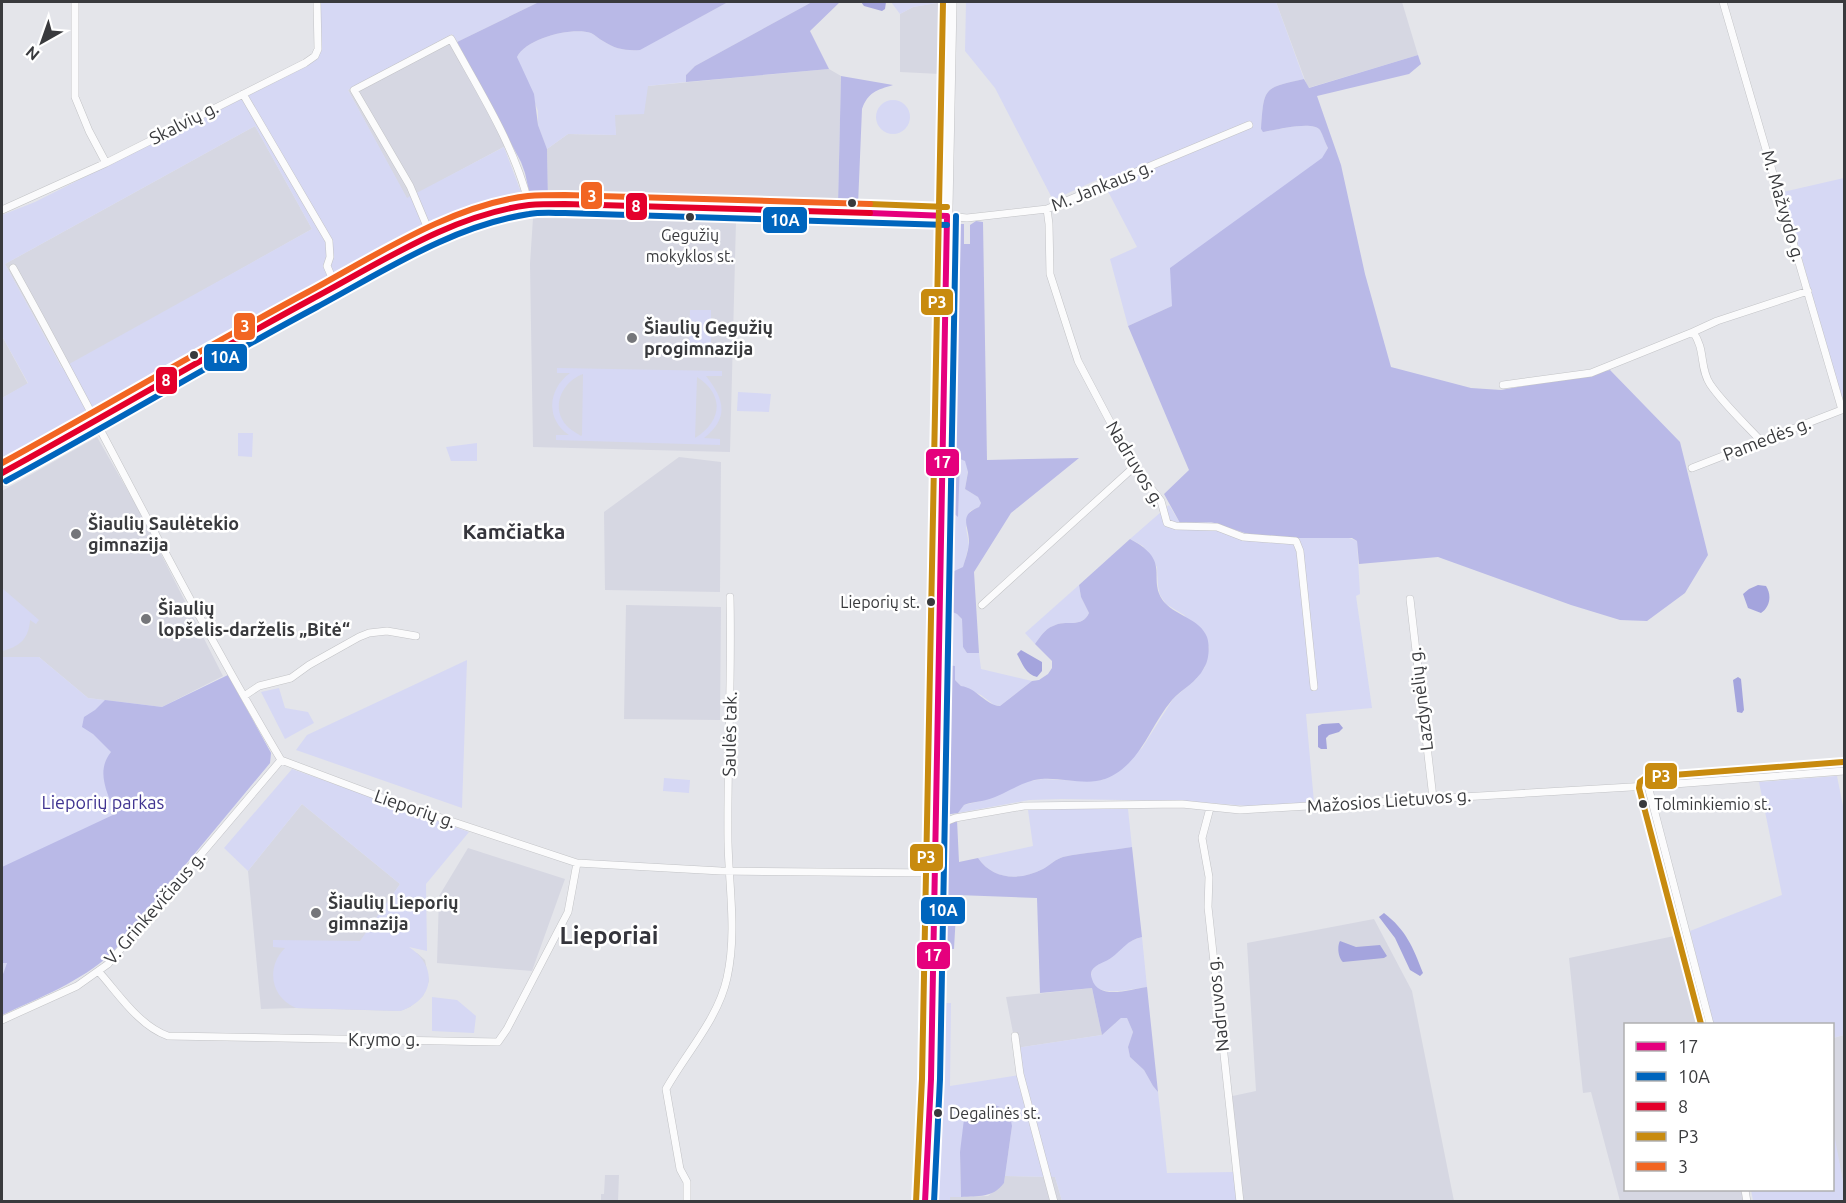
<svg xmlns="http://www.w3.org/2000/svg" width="1846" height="1203" font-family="Ubuntu,sans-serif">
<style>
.built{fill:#d6d7e2}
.green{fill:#d6d8f4;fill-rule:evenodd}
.forest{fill:#b9b9e7}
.water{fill:#a4a4dd}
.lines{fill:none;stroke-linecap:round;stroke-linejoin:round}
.street-casing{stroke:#c2c3c6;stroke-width:8}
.secondary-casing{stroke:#c2c3c6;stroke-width:10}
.street{stroke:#fbfbfc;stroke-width:7}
.secondary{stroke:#fbfbfc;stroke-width:9}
.bus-1-casing{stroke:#fff;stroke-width:10}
.bus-2-casing{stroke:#fff;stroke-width:10}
.bus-3-casing{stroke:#fff;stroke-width:10}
.bus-4-casing{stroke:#fff;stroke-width:10}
.bus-5-casing{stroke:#fff;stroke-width:10}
.bus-1{stroke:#e5007d;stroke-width:6}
.bus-2{stroke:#0065bd;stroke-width:6}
.bus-3{stroke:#e4002b;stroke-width:6}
.bus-4{stroke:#c88b0f;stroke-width:6}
.bus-5{stroke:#f26522;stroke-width:6}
.bus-dot{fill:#393a3d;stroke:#fff;stroke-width:2}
.poi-dot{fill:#75767a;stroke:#fff;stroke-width:2}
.labels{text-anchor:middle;stroke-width:5;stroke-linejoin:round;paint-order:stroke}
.bus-label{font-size:16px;fill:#393a3d;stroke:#fff;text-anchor:start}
.street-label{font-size:18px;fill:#393a3d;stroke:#fff}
.poi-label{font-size:18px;font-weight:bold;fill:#393a3d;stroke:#fff;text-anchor:start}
.park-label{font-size:18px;fill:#403491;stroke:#fff}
.quarter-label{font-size:21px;font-weight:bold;fill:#35353c;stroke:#fff}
.district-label{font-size:24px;font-weight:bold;fill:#35353c;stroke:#fff}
.line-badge{stroke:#fff;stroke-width:2}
.badge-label{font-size:16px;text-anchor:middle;font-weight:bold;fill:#fff}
</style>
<rect width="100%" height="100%" fill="#e4e5ea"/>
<path class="built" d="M943 2 940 74 900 72V14L913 7Z
M1276 2H1402L1418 55 1308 88Z
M452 34 511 143 407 199 348 90Z
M829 69 841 76 838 204 548 199 547 149 568 134 616 135 614 115 648 86Z
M255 126 312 229 63 369 5 264Z
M533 218 736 221 730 452 533 447 530 264Z
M2 336 28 384 2 398Z
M97 437 136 505 223 676 162 707 88 698 39 657H2V491Z
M679 457 721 462 720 592 605 590 604 512Z
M626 605 721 607 720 720 624 719Z
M302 804 400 884 361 941 417 953 425 960 429 981 423 996 410 1007 400 1011 296 1008 261 1009 248 871Z
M468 848 565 879 532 971 437 963 439 896Z
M1374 919 1412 991 1454 1201H1240L1228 1097 1256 1091 1247 943Z
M1679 935 1701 1024H1626V1190H1741L1744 1201H1620L1591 1092 1583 1093 1569 958Z
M1092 988 1102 1035 1016 1048 1006 997Z
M1844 1035V1187L1832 1128 1833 1038Z
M605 1175H619L618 1201H601V1194H604Z
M1005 1176 1055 1177 1062 1201 950 1202V1197L988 1196 1004 1183Z"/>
<path class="green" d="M321 2H539L457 42 452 34 348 90 407 198 504 147 524 200 472 212 439 225 2 463V398L28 383 2 336V215L35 202 309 64 320 54 321 47ZM255 126 312 229 62 368 5 264Z
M728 2H812L695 66 686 75V82L648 86 644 114 615 115 616 135 568 134 547 149 538 125V111L517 57C527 38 572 27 591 33 595 35 599 39 603 41 615 49 626 51 639 50Z
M891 2H943L913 7 900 14Z
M966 2H1276L1304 79C1263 88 1264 87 1261 129L1264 132C1275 130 1313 120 1320 130 1323 135 1325 143 1328 148L1322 159 1172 306 1128 326 1110 259 1137 247 1101 178 1053 200 995 88 965 51Z
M876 117a17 17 0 1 1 34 0a17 17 0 1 1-34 0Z
M1844 178V399L1841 396 1783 192Z
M690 310H711V355H689Z
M557 368 722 371V376H706C725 400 729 418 704 438L720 439V445L556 440V435H569C545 419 548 389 570 373H557ZM583 374 582 435 581 436C577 433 572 431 569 428 549 410 561 382 583 374ZM697 377C725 395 722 421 695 438Z
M738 392 771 394 769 412 737 411Z
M238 433H253L252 457 238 456Z
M477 443V461H451L446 447Z
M960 459 965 460 968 471 965 489 978 497 981 503 979 507 970 511 966 528 969 545 963 568 950 573 951 511 953 514Z
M1169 505 1180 523 1211 522 1248 534 1283 538 1346 537 1357 541 1360 594 1356 596 1372 708 1306 714 1314 802 1249 806 1185 801 1062 799 1029 800 958 813 964 805 985 800 1023 782 1043 779 1081 781 1103 780 1142 748 1173 699 1197 678 1205 667 1209 647 1184 615 1166 604 1160 595 1158 586 1157 567 1143 546 1130 539Z
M1079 585 1081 597 1089 613C1082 629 1066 619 1053 626 1045 629 1040 637 1035 644L1025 633Z
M2 588 39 620 36 624 30 620C29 639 19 647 2 651Z
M950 611 957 614 962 619 963 647 967 653H979L981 669 1032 681 1000 706 994 705 981 695 961 686 955 680V667L947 665Z
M2 657H39L88 698 162 707 228 675 271 753 270 763 112 953C80 982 41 997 2 1015Z
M467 660 462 808 296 750 307 735Z
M279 688 285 708 308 712 314 723 285 739 261 692Z
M292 769 469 832 426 884 427 951 409 947C439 967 434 1000 400 1011L296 1008C270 997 266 967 285 948L273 947V940L360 941 400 884 302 804 248 871 224 848Z
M1837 776 1844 811V1035L1833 1038 1832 1024H1713L1690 931 1782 895 1759 782Z
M664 778 690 780 689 793 663 791Z
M1065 809H1128L1132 847C1110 851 1085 852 1063 857 1056 859 1050 865 1043 869 1020 881 993 880 978 858L1033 846 1028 810Z
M1142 937 1147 987C1130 989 1084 1002 1092 969L1128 942Z
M432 997 457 1000 476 1016 474 1033 432 1031Z
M938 1003H951L950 1086 1020 1075 1016 1048 1102 1035 1121 1018H1127L1133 1032 1128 1047 1130 1057 1144 1070 1153 1086 1158 1092 1167 1173 1234 1172 1237 1201H1062L1055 1177 1005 1176 1012 1126 995 1105 970 1114 960 1152 961 1197H950V1201L935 1202Z
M1833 1128 1844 1187V1201H1753L1751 1190H1832Z"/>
<path class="forest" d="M539 2H728L640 50C626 51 615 49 603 41 599 39 595 35 591 33 572 27 527 38 517 57L534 94 538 125 547 149 548 199 531 200 525 173 521 162 457 42Z
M812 2H840L810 31 829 69 686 82V75L695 66Z
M1418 55 1421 64 1409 74 1317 96 1341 165 1365 274 1391 367 1471 388 1501 390 1610 370 1680 442 1708 555 1685 593 1647 621 1620 620 1571 605 1438 557 1359 564 1357 541 1352 538H1283L1248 534 1211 522 1180 523 1164 494 1189 470 1128 326 1172 306 1170 268 1322 158 1328 148C1325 143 1323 135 1320 130 1313 120 1275 130 1263 132L1261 129C1264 87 1263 88 1304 79L1309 88Z
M841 76 893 85C877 90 868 92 862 109L858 205 838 204Z
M976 221 983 222 987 460 1079 458 1011 513 974 572 979 653H967L963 647 962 619 957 614 950 611V573L963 567C965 560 968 552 969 544 970 526 957 516 979 507L981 503 978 497 965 489 968 472 965 461 960 459 958 517 951 511 958 226 960 224H964V244H970V225Z
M1130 539C1174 562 1145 579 1165 603 1177 616 1200 619 1207 637 1210 646 1209 660 1204 668 1197 682 1182 689 1172 700 1149 727 1141 765 1105 779 1085 786 1062 777 1041 779 1020 781 1006 795 986 800 978 802 971 802 964 805L958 813 944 815 947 665 955 666V680L961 686C977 688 985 705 1000 706L1032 681 1039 680 1048 674 1052 668V661L1035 644C1040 637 1045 629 1053 626 1066 619 1082 629 1089 613L1081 597 1079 585Z
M228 675 271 753 270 763 112 953C80 982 41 997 2 1015V977L7 963H2V867L115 814C108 793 95 772 111 752L93 734 82 727 84 717 95 710 105 700 162 707Z
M957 820 959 862 978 858C993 880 1020 881 1043 869 1050 865 1056 859 1063 857 1085 852 1110 851 1132 847L1142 937C1127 940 1122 950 1111 958 1106 962 1099 963 1095 967 1091 970 1090 974 1092 979 1098 1001 1131 989 1147 987L1158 1092 1153 1086 1144 1070 1130 1057 1128 1047 1133 1032 1127 1018H1121L1102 1035 1092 988 1040 993 1037 898 957 895 954 949 939 948 943 827Z
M995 1105C1006 1109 1010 1113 1012 1126L1004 1183C993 1198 978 1196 961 1197L960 1152 964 1119 977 1110Z"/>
<path class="water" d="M861 2H886L885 9 882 11 864 6Z
M1758 585 1766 586C1772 595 1770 607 1761 613L1748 608 1743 594 1749 589Z
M1021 650 1042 662V671L1037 677C1026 675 1022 663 1017 654Z
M1738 677 1741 679 1744 710 1742 713 1737 712 1733 680Z
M1339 723 1343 728 1339 732 1329 735 1326 738 1327 749H1321L1318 747V726L1322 724Z
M1384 913C1406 930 1413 947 1423 973L1420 976 1410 970 1395 938 1379 917Z
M1340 941 1356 947 1380 945 1387 956 1384 958 1343 962C1338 958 1337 946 1340 941Z"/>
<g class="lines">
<defs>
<path id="street" d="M75 2V97L89 131 106 163
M1723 2 1842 410
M243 94 329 241 330 257 327 266 336 287
M1047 209 1049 224 1050 274 1078 361 1134 467 1161 501 1167 523 1176 526 1217 527 1243 537 1296 541 1300 551 1314 687
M2 210 106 163 305 63 315 56 318 49 317 2
M947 216 967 218 1047 209 1249 125
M431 236 410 186 354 90 451 39C480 92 515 146 529 205
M13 268C104 431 185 599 281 760L393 802 577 863 721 871 934 873
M1693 332 1717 321 1808 291
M1503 385 1591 373 1693 332C1706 350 1699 367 1710 384 1722 402 1745 424 1760 440
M1692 468 1844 409
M1410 599 1433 798
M982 605 1134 467
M244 696 259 686 291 678 309 665 359 637 369 633 387 631 416 636
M1648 786 1710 1024
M1210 808 1202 838 1209 877 1208 907 1240 1202
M935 826 955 818 1024 806 1182 804 1240 810 1648 786 1844 771
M99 972C118 993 139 1026 168 1036L498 1042 507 1029 568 912 577 863
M2 1020 77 986 108 964 281 760
M1015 1036 1020 1074 1054 1202
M1745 1190 1747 1202
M687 1202V1182L680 1169 666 1089C686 1053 718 1019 727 978 737 933 729 888 728 842 727 761 732 679 730 597"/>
<path id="secondary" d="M2 473 96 422 240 338 431 236 481 216 506 210 529 205 565 204 947 216
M925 1202 931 1079 952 2"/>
</defs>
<use href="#street" class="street-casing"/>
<use href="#secondary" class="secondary-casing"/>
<use href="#street" class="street"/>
<use href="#secondary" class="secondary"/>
<defs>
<path id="bus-1" d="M870 213 947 216
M925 1202 931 1079 947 216"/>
<path id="bus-2" d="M6 481C111 424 212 363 317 307 384 271 452 226 529 214 540 212 553 213 565 213L947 225
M934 1202 940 1079 956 216"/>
<path id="bus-3" d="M2 473C106 416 208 355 312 299 380 263 451 215 529 205 540 204 553 204 565 204L870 213"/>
<path id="bus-4" d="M870 204 947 207
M1701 1024 1639 788 1640 782 1647 777 1843 762
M916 1202 922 1079 943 2"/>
<path id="bus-5" d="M2 463C104 407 205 347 308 292 375 256 451 205 528 196 540 195 553 195 565 195L870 204"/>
</defs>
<use href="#bus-1" class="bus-1-casing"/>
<use href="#bus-2" class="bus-2-casing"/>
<use href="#bus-3" class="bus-3-casing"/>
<use href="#bus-4" class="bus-4-casing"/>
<use href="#bus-5" class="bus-5-casing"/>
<use href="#bus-1" class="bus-1"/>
<use href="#bus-2" class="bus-2"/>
<use href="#bus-3" class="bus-3"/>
<use href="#bus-4" class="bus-4"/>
<use href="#bus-5" class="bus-5"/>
</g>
<g class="bus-dot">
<circle cx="852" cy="203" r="5"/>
<circle cx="690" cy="217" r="5"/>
<circle cx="194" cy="355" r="5"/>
<circle cx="931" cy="602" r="5"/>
<circle cx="1643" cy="804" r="5"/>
<circle cx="938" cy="1113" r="5"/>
</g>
<g class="poi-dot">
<circle cx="632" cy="338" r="6"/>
<circle cx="76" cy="534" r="6"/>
<circle cx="146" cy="619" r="6"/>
<circle cx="316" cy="913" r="6"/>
</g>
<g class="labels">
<g class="bus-label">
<text x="690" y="241" text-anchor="middle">Gegužių<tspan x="690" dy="21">mokyklos st.</tspan></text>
<text x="920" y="608" text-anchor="end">Lieporių st.</text>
<text x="1654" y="810">Tolminkiemio st.</text>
<text x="949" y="1119">Degalinės st.</text>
</g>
<g class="street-label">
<text transform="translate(184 123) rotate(-27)" y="6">Skalvių g.</text>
<text transform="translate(1102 186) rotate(-22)" y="6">M. Jankaus g.</text>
<text transform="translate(1783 206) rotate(74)" y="6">M. Mažvydo g.</text>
<text transform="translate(1767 439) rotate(-21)" y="6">Pamedės g.</text>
<text transform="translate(1135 464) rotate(59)" y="6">Nadruvos g.</text>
<text transform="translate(1421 699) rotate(-97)" y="6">Lazdynėlių g.</text>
<text transform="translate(730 734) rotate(-89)" y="6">Saulės tak.</text>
<text transform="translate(1389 801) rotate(-4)" y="6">Mažosios Lietuvos g.</text>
<text transform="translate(415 809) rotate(19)" y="6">Lieporių g.</text>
<text transform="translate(155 908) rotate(-49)" y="6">V. Grinkevičiaus g.</text>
<text transform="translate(1218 1004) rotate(-96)" y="6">Nadruvos g.</text>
<text x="384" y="1046">Krymo g.</text>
</g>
<g class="poi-label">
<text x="644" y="334">Šiaulių Gegužių<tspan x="644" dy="21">progimnazija</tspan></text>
<text x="88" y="530">Šiaulių Saulėtekio<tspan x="88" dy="21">gimnazija</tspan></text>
<text x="158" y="615">Šiaulių<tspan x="158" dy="21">lopšelis-darželis „Bitė“</tspan></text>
<text x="328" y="909">Šiaulių Lieporių<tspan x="328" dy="21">gimnazija</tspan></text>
</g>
<g class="park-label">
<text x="103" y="809">Lieporių parkas</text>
</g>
<g class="quarter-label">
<text x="514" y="539">Kamčiatka</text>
</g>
<g class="district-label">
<text x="609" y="944">Lieporiai</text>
</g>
</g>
<g class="line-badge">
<rect x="580" y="181" width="23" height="29" rx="6" fill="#f26522"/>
<rect x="625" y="192" width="23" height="29" rx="6" fill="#e4002b"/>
<rect x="762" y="206" width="46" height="28" rx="6" fill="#0065bd"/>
<rect x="920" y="288" width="34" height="28" rx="6" fill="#c88b0f"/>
<rect x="233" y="312" width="23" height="29" rx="6" fill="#f26522"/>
<rect x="203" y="343" width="45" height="29" rx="6" fill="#0065bd"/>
<rect x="155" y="366" width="23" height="29" rx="6" fill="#e4002b"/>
<rect x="925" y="448" width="35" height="29" rx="6" fill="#e5007d"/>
<rect x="1644" y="762" width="34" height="28" rx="6" fill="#c88b0f"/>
<rect x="909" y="843" width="35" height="29" rx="6" fill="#c88b0f"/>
<rect x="920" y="896" width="46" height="29" rx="6" fill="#0065bd"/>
<rect x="916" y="941" width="35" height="29" rx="6" fill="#e5007d"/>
</g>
<g class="badge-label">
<text x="592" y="202">3</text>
<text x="636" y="212">8</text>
<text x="785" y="226">10A</text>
<text x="937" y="308">P3</text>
<text x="245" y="332">3</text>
<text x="225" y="363">10A</text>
<text x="166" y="386">8</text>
<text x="942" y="468">17</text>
<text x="1661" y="782">P3</text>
<text x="926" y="863">P3</text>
<text x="943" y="916">10A</text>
<text x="933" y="961">17</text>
</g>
<rect width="1846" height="1203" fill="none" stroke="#393a3d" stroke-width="6"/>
<rect x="1624" y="1023" width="210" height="168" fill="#ffffff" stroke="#b0b0b1" stroke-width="1.5"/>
<rect x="1636" y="1042" width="30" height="9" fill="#e5007d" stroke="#b0b0b1" stroke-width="1.5"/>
<text x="1678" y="1053" font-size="18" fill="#393a3d">17</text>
<rect x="1636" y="1072" width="30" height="9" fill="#0065bd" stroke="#b0b0b1" stroke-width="1.5"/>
<text x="1678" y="1083" font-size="18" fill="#393a3d">10A</text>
<rect x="1636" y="1102" width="30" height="9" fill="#e4002b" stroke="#b0b0b1" stroke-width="1.5"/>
<text x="1678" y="1113" font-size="18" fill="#393a3d">8</text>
<rect x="1636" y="1132" width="30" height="9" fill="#c88b0f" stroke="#b0b0b1" stroke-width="1.5"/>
<text x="1678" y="1143" font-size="18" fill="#393a3d">P3</text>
<rect x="1636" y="1162" width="30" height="9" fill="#f26522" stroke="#b0b0b1" stroke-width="1.5"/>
<text x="1678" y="1173" font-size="18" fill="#393a3d">3</text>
<g transform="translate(42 42) rotate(220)" stroke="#ffffff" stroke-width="4.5" paint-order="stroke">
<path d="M0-4.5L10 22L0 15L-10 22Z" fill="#393a3d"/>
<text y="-9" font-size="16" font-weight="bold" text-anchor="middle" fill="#393a3d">N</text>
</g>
</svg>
